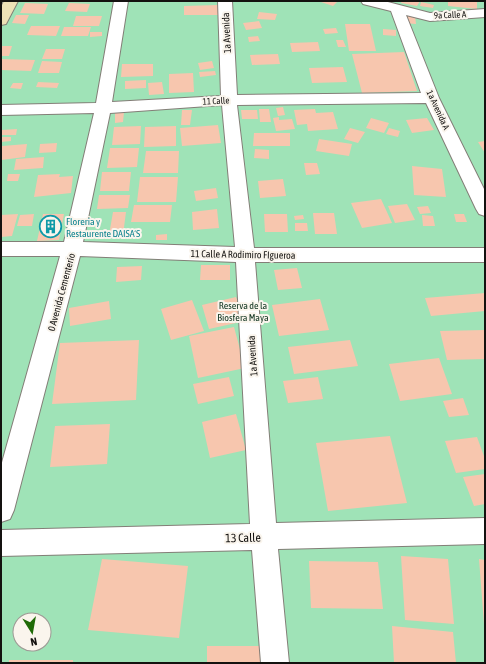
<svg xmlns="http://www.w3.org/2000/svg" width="486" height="664" font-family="'Asap Condensed',sans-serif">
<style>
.green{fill:#9fe3b7;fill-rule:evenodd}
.building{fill:#f7c6ae}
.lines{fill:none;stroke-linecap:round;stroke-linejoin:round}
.street-casing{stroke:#837e77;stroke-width:2}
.secondary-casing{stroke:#837e77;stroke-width:2}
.street{fill:#fff;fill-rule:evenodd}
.secondary{fill:#ede1b6;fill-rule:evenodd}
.labels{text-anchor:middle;stroke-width:4;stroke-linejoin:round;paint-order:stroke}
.far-street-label{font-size:9px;fill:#141210;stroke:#faf5ed}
.street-label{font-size:10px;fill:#141210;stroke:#faf5ed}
.culture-label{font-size:10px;fill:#0d838f;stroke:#faf5ed;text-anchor:start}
.park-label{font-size:10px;fill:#0e321e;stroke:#faf5ed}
.near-street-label{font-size:12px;fill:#141210;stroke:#faf5ed}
</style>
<rect width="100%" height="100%" fill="#ece8df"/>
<path class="green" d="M1 1H485V663H1ZM20 620H44V644H20Z"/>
<path class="building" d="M318 1H338L333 6Z
M402 1H420L417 6 401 3Z
M448 1H477V9L448 6Z
M421 2 434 5 433 8 420 6Z
M25 3 48 4 44 14 20 13Z
M69 3 90 4 87 12 65 11Z
M218 5V15H184V6Z
M259 12 277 14 275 20 257 19Z
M16 15H29L25 24 12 23Z
M402 15H415L416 24 403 23Z
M76 16H102L99 26H73Z
M259 21 262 28 246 30 243 23Z
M345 24H370L376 51H349Z
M31 26H60L56 36 27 35Z
M64 27H91L88 36H61Z
M336 28 338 33 325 34 323 29Z
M383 29 396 30V36L383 35Z
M90 32H102V36L90 37Z
M258 36 260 41 249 42 248 37Z
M336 40H343L346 47H338Z
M318 42 320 51 292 52 290 43Z
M1 46H12L9 56H1Z
M46 49H65L62 59H42Z
M404 52 417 91 362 93 352 54Z
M278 54 280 64 252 65 250 55Z
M1 59 35 60 31 71 1 70Z
M42 61 62 62 59 73H38Z
M212 61 214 68 200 70 198 63Z
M122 64H153V76L121 77Z
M343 67 347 82 312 83 309 68Z
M215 71 216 75 200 77 199 72Z
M193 73 194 92 169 93V74Z
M146 80V88L125 89V81Z
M38 82 59 83 57 88 36 87Z
M162 82 164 94 149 95 148 83Z
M13 83H23L21 89 10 88Z
M283 107 285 115 278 116 276 108Z
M259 109H269L271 122H260Z
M315 109 316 113 333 112 338 129 308 131 307 124 297 125 294 110Z
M182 110H192L190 125H181Z
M241 110H257L258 119H242Z
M115 112H124L123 122 115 123Z
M279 117V120L292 119 295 129 276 131 273 118Z
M371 118 389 123 384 133 366 128Z
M427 118 434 130 412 133 406 120Z
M218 125 221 143 182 146 180 128Z
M141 126 140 144 112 145 114 127Z
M176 126V146L144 147 145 127Z
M350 128 365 132 358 143 344 139Z
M389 128 400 131 398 137 386 134Z
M17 129 16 135H1V130Z
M254 133H290V146H253Z
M1 137H11V141L1 142Z
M319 139 352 144 349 156 316 151Z
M485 141V153L478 142Z
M57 143 56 152 39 153 40 144Z
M27 144 25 157 1 160 2 146Z
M110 148H139L137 167 107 168Z
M255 149 269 150V159L254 158Z
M146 151H179L178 173H143Z
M44 157 43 168 14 170 16 159Z
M304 163H317L320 174 306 175Z
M412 166 442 169 446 197 414 195Z
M102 172H131L129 191H100Z
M8 174H20L18 181H7Z
M60 174 59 177 73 176 71 193 34 197 38 175Z
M140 177H178L176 202H137Z
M283 179 286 196 260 198 258 181Z
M216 188 218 198 196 201 194 191Z
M99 195H130L128 208 97 209Z
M381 199 392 223 362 228 351 203Z
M407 204 415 220 395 223 388 206Z
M134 205H172L170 222H131Z
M428 206 431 213 420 214 417 207Z
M217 209 219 228 193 230 192 212Z
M113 212H126L123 235H109Z
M313 213H334L337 234H315Z
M18 214 12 236 1 237V215Z
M34 214 32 226H17L20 215Z
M43 214H64L59 240 37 241Z
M264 214H287L288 232H265Z
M454 214H464L467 222H456Z
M303 215 304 219 295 220 294 216Z
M422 215 433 216 435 226H423Z
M295 223H307L308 231H295Z
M129 231 141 233 139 238 128 237Z
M167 234V240H156V235Z
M201 265H230V280H200Z
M142 266 141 280 116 282 117 267Z
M297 268 302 288 278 290 274 270Z
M485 293V311L431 316 425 298Z
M236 297 245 321 209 329 202 305Z
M320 299 329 330 279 336 272 305Z
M192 300 204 331 171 340 161 309Z
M109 301 111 319 70 326 69 308Z
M234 327 245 368 198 378 189 336Z
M485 330V359L447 360 440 331Z
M139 340 136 400 52 404 60 343Z
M350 340 358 366 294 374 288 347Z
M439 358 452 394 400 401 389 364Z
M229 377 234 396 198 404 193 384Z
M318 377 323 399 288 403 283 381Z
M463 398 469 415 449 417 443 401Z
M236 414 246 450 210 458 202 422Z
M110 424 107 464 50 467 55 426Z
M390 436 407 503 328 511 316 443Z
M477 437 485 459V469L456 473 445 441Z
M485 474V504L474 506 463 477Z
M401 556 448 559 454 624 405 620Z
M102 559 188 566 179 638 88 630Z
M479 559 485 560V624H484Z
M309 561 378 562 383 609 311 608Z
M392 626 453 632 456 663H394Z
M207 646H260V663H207Z
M9 660H73V663H9Z"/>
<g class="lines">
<defs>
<path id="street" d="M114 1H128L112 102 221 96 218 1H232L237 95 421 93 391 11 363 4 361 1H384L430 13 485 9V17L430 21 406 15 439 98 485 191V216L479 214 476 209 426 103 237 105 254 248H485V262H255L276 523 485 518V544L278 549 289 663H261L252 550 1 556V530L250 524 236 262 80 256 14 510 10 519 1 522V466L60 256H1V242H64L94 113 1 115V105L96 103ZM222 105 235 247 83 242 110 113Z"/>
<path id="secondary" d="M4 1H18L6 24 1 25V7Z"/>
</defs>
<use href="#street" class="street-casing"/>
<use href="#secondary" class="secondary-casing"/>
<use href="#street" class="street"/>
<use href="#secondary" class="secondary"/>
</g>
<defs>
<symbol id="building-ring" viewBox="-11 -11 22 22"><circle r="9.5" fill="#faf5ed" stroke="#0f9aa8" stroke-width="1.5"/><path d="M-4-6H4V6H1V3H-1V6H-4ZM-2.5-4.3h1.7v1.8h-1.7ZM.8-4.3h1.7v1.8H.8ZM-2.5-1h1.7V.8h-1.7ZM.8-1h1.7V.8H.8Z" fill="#0f9aa8"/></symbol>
</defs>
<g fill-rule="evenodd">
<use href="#building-ring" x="38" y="214" width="25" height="25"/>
</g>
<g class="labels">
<g class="far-street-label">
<text transform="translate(450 15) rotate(-3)" y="3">9a Calle A</text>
<text transform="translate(216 101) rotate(-3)" y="3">11 Calle</text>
<text transform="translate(438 110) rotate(65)" y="3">1a Avenida A</text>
</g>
<g class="street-label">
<text transform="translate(226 33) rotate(-93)" y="4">1a Avenida</text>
<text transform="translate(243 254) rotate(1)" y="4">11 Calle A Rodimiro FIgueroa</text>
<text transform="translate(61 292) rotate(-75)" y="4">0 Avenida Cementerio</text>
<text transform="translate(252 356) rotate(-94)" y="4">1a Avenida</text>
</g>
<g class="culture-label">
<text x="66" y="225">Floreria y<tspan x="66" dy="12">Restaurente DAISA´S</tspan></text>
</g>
<g class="park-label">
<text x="243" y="309">Reserva de la<tspan x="243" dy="12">Biosfera Maya</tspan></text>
</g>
<g class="near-street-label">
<text transform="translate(243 538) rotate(-1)" y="4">13 Calle</text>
</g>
</g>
<rect width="486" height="664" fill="none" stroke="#141210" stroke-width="4"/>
<g transform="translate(32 632) rotate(169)"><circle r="19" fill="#faf5ed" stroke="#9e9a95"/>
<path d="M0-3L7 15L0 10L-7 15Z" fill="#1f6a07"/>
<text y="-6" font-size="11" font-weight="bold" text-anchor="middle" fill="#141210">N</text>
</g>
</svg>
